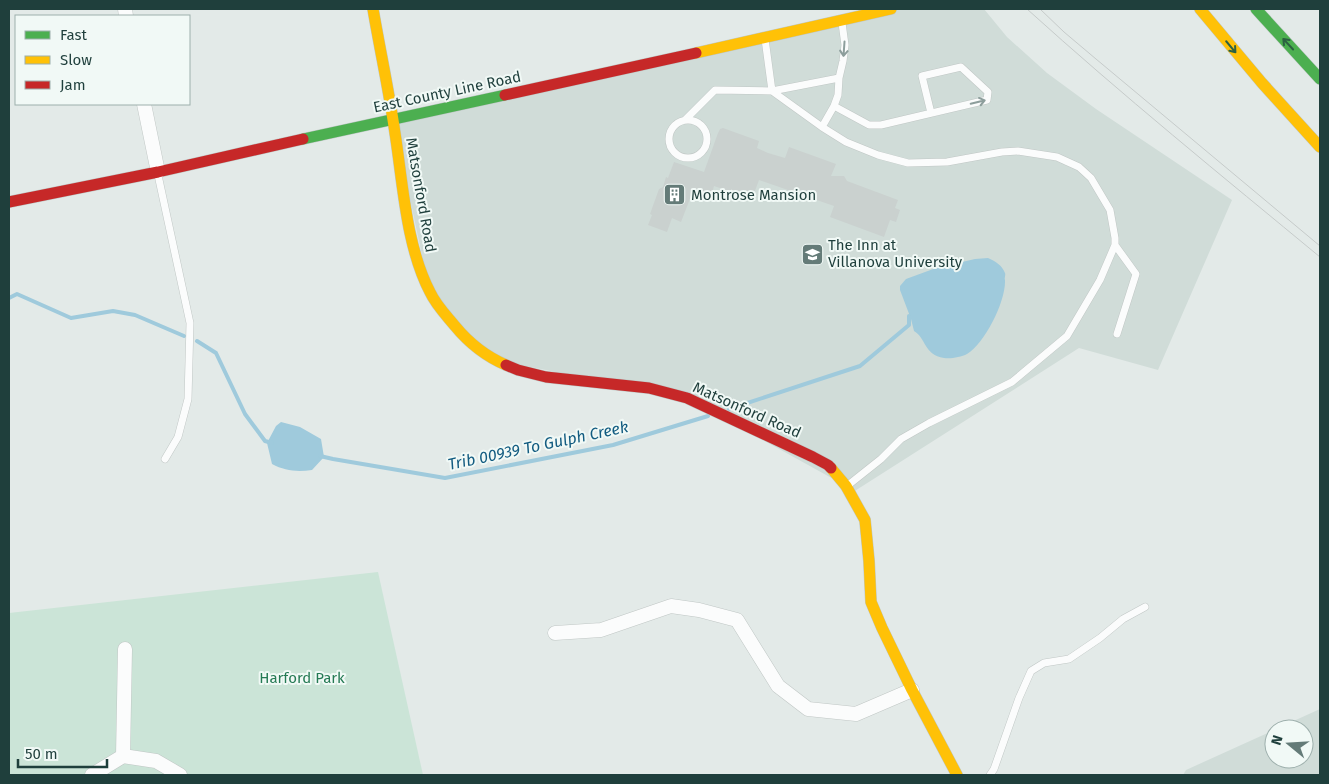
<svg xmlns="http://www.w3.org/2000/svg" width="1329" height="784" font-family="'Fira Sans',sans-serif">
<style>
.built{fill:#d0dcd8}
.green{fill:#cbe4d7}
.water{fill:#9fcadc}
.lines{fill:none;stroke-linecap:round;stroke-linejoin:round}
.stream{stroke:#9fcadc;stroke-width:4}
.building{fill:#cad1cf}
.lane-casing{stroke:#c0c7c5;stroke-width:8}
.street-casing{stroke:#c0c7c5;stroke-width:15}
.fast-casing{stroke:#bec7c5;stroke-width:12}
.slow-casing{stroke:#bec7c5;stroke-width:12}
.jam-casing{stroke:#bec7c5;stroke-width:12}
.lane{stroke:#fbfcfc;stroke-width:7}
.street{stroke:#fbfcfc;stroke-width:14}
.fast{stroke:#4caf50;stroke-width:11}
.slow{stroke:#ffc107;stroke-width:11}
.jam{stroke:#c62828;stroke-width:11}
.tram{stroke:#c6cbca;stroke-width:1}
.oneway{stroke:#2c6142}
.oneway2{stroke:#8d9e9c}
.labels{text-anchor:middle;stroke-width:4;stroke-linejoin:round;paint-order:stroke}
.street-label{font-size:15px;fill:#1f3f3c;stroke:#f1f9f6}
.poi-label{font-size:15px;fill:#1f3f3c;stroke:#f1f9f6;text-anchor:start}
.park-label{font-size:15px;fill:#257a54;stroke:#f1f9f6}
.water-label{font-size:16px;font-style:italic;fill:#135c81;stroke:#f1f9f6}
</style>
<rect width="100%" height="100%" fill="#e3eae8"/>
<path class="built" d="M891 9H984L1007 37 1047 73 1096 109 1232 200 1158 370 1079 348 850 494 846 486 687 398 495 360 430 293 393 119Z
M1320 709V775H1183L1186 770 1274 730V759H1304V729H1276Z"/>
<path class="green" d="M378 572 423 775H9V613Z"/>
<path class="water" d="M988 258C995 261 1002 265 1005 273 1006 275 1004 278 1005 280 1006 301 985 343 967 354 961 357 951 359 944 358 924 355 926 338 914 331L911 319 900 290V286L906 279 936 268 975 259Z
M281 422 300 427 321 439 324 457 312 470C297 472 285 471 272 464L267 443 276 426Z"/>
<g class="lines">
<path class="stream" d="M9 298 17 294 71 318 113 311 135 315 184 336
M197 341 216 353 245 414 265 441 272 443
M729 409 860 366 909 325V316
M320 456 333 459 445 478 613 445 708 416"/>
</g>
<path class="building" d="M723 128 759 141 757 148 768 153 785 158 789 147 836 164 831 176H844L847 181 898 200 895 208 900 210 896 222 890 220 884 237 830 217 834 206 759 180 752 199 714 186 711 197 693 191 681 222 672 218 667 232 648 225 652 215 650 214 659 189 663 187 666 177 668 178 674 162 704 172 718 133 720 129Z"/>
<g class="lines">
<defs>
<path id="lane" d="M839 78 843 61 845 45 842 23
M834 106 869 125H881L987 100 988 92 961 67 922 76 931 113
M685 120 715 90 772 91 839 78 838 95 834 106 822 127 772 91 765 39
M669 139a19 19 0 1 1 38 0a19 19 0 1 1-38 0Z
M822 127 846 142 878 155 908 163 947 162 1002 152 1018 151 1057 157 1079 167 1091 178 1110 210 1115 238V245
M158 175 190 323 188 399 178 437 165 459
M847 486 881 459 901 439 929 423 1012 382 1067 336 1100 280 1115 245 1136 274 1117 334
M990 775 994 769 1019 698 1031 671 1044 663 1069 659 1100 638 1123 619 1145 607"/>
<path id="street" d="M125 9 126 16
M144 104 158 172
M555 633 601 630 671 606 699 610 737 620 778 686 808 709 856 714 912 690
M125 649 123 756 156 761 180 775
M92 775 123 756"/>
<path id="fast" d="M1256 9 1320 79
M303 139 505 95"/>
<path id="slow" d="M373 9C380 50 389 91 395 133 403 184 406 246 430 292 436 305 446 315 455 326 469 343 485 356 506 365
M1200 9 1262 83 1320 147
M696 53 891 9
M831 468 846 486 865 520 869 561 871 602 882 628 912 690 957 775"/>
<path id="jam" d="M505 95 696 53
M9 202 158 172 303 139
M506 365 518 370 546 377 649 388 687 398 813 457 828 465 831 468"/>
</defs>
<use href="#lane" class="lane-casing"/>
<use href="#street" class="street-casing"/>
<use href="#fast" class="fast-casing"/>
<use href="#slow" class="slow-casing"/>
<use href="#jam" class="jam-casing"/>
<use href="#lane" class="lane"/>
<use href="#street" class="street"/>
<use href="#fast" class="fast"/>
<use href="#slow" class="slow"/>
<use href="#jam" class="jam"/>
<path class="tram" d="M1027 9C1122 95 1222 176 1320 257
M1040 9 1064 32 1096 59 1320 246"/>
</g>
<defs><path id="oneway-shaft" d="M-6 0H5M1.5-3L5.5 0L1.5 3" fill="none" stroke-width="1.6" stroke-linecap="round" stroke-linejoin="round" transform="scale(1.25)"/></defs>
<g class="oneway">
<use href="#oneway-shaft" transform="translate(1288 44) rotate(-133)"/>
<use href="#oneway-shaft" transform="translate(1231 47) rotate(50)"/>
</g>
<g class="oneway2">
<use href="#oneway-shaft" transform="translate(844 49) rotate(94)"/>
<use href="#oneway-shaft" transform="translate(978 102) rotate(-13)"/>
</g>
<defs>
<symbol id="building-square" viewBox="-11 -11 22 22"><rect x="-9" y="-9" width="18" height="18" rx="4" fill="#647b78" stroke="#f1f9f6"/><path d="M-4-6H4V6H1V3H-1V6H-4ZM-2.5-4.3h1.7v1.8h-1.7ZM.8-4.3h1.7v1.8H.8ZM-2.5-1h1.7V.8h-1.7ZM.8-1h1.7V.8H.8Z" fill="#fff"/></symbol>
<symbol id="university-square" viewBox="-11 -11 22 22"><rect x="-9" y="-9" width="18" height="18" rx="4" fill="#647b78" stroke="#f1f9f6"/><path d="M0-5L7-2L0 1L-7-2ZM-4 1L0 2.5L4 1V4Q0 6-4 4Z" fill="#fff"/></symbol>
</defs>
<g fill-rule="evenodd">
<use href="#building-square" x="662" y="182" width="25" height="25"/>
<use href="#university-square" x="800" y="242" width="25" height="25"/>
</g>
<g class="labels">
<g class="street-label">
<text transform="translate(447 92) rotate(-12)" y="5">East County Line Road</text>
<text transform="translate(421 195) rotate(80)" y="5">Matsonford Road</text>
<text transform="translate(747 410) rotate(24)" y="5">Matsonford Road</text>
</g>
<g class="poi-label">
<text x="691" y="200">Montrose Mansion</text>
<text x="828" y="250">The Inn at<tspan x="828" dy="17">Villanova University</tspan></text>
</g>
<g class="park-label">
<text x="302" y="683">Harford Park</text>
</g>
<g class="water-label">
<text transform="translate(538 445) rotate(-12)" y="6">Trib 00939 To Gulph Creek</text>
</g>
</g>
<rect width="1329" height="784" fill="none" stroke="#1f3f3c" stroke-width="20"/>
<rect x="15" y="15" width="175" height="90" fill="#f1f9f6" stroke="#9dafac"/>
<rect x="25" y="31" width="25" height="8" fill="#4caf50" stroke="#9dafac"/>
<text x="60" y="40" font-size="15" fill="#1f3f3c">Fast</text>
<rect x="25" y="56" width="25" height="8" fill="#ffc107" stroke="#9dafac"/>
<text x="60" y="65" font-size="15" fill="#1f3f3c">Slow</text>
<rect x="25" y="81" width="25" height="8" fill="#c62828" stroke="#9dafac"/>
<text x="60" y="90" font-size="15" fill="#1f3f3c">Jam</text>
<g transform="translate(1289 744) rotate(288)"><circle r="24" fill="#f1f9f6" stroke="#9dafac"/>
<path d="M0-4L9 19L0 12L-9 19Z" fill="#647b78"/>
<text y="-8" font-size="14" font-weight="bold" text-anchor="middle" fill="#1f3f3c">N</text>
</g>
<path d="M18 759v8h89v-8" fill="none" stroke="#1f3f3c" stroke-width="2.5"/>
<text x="25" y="759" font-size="15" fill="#1f3f3c" stroke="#f1f9f6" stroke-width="4" paint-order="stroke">50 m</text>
</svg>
